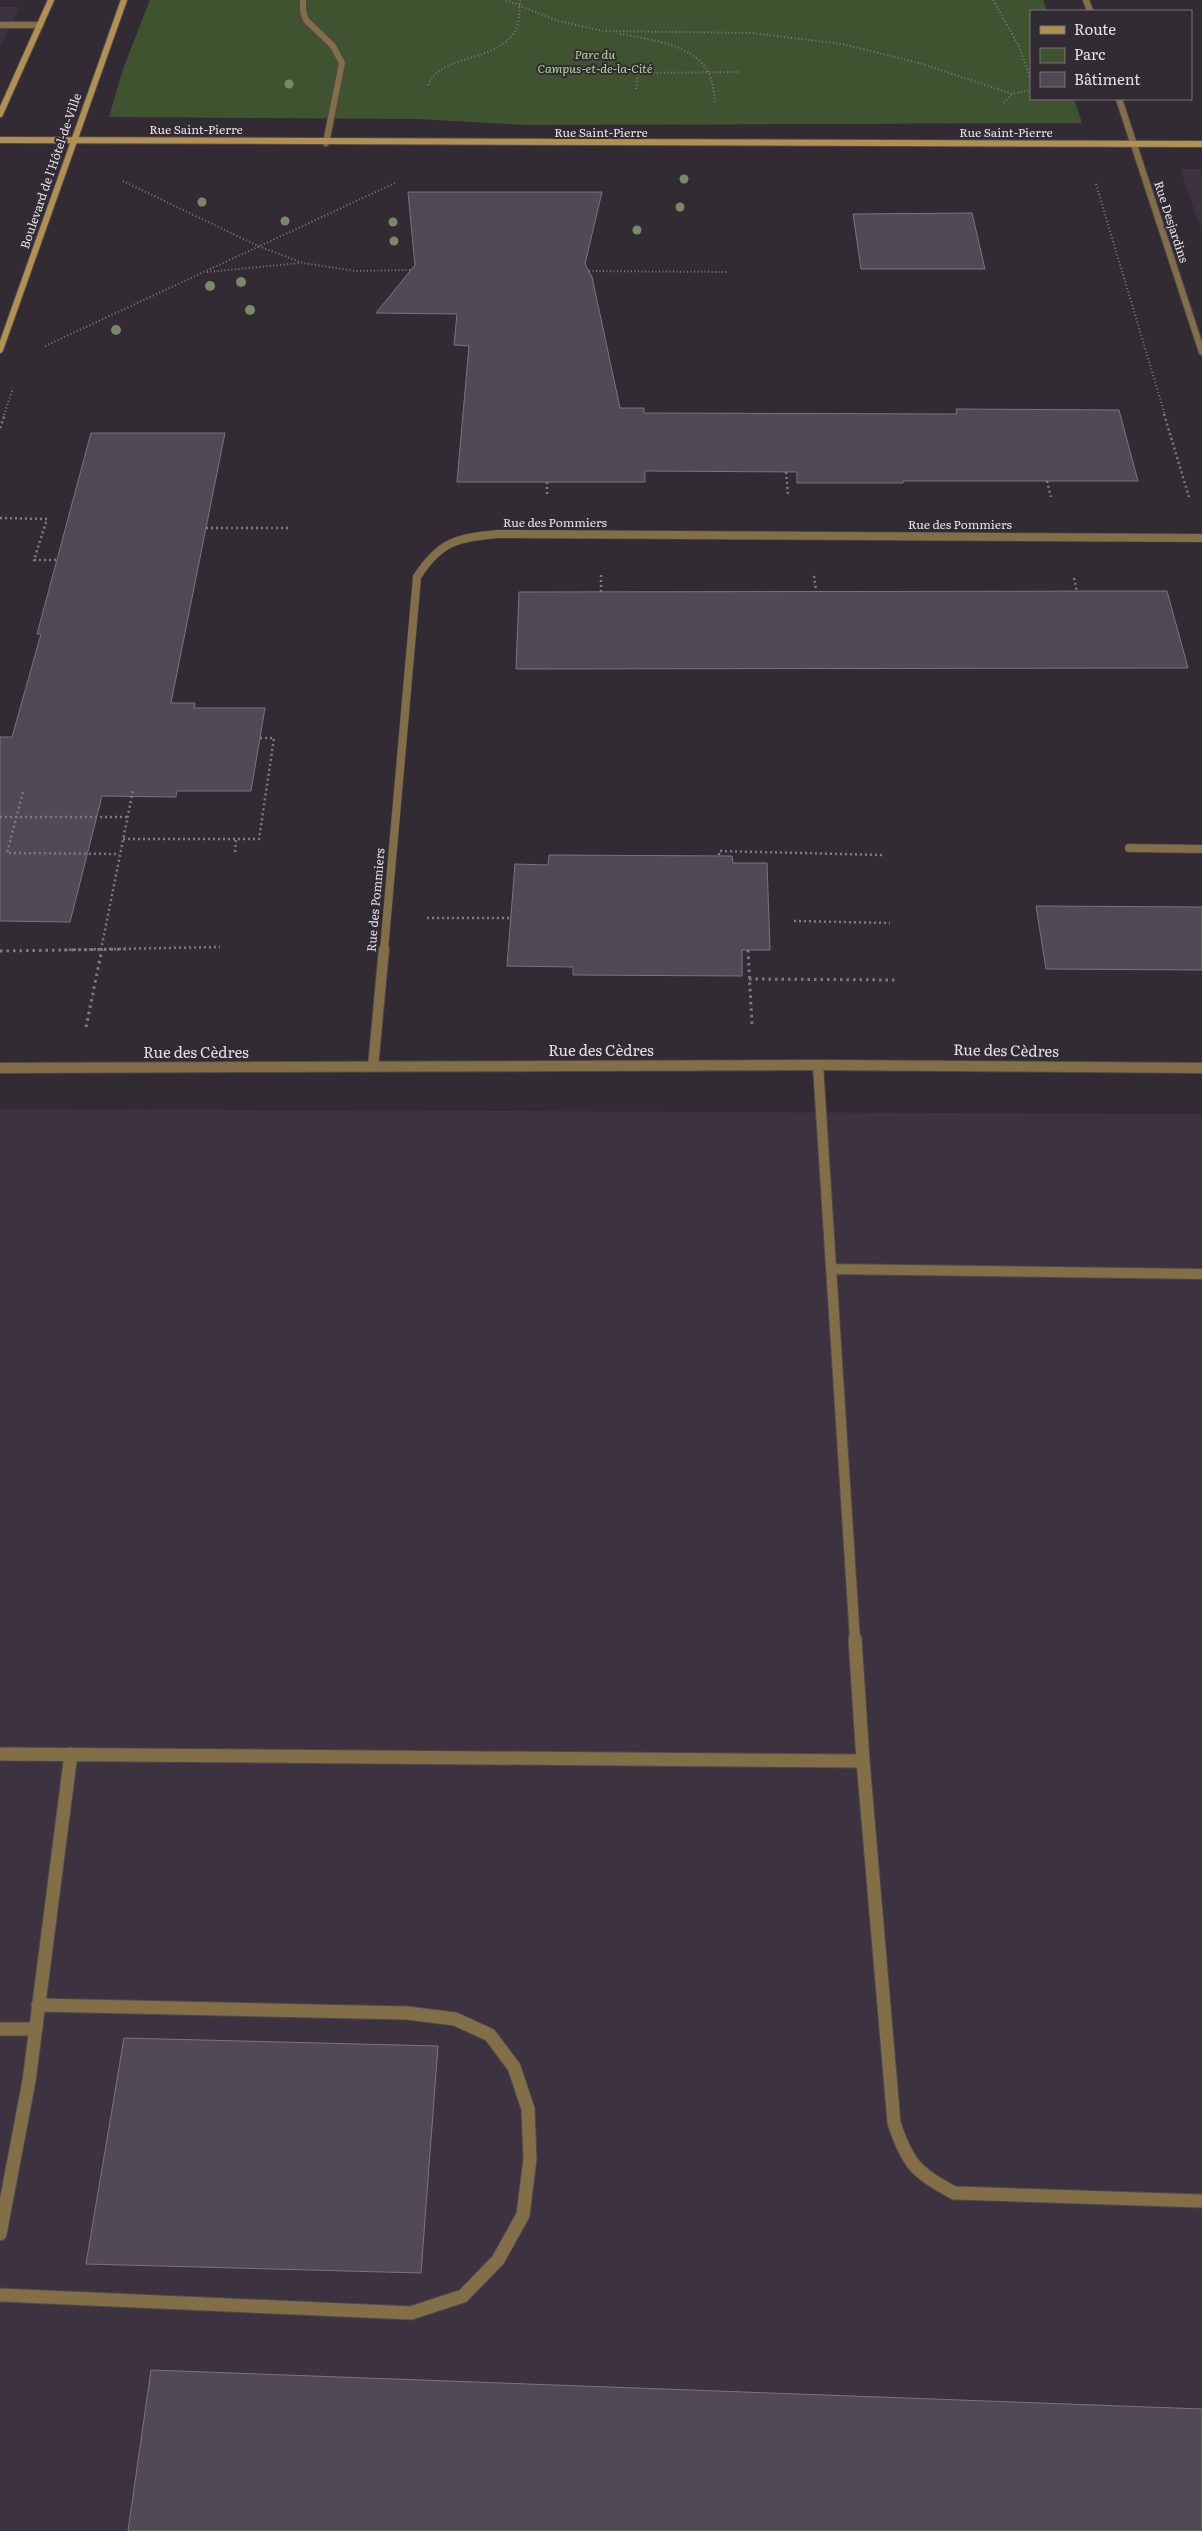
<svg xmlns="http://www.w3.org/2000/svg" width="1202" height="2531" font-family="Literata,serif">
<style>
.built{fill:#3d3240}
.green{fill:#405330}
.building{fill:#514953;stroke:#7b737e}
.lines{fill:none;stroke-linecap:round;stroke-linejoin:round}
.lane-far3-casing{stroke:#4f4850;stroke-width:8}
.lane-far2-casing{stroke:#4f4850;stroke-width:9}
.lane-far1-casing{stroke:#4f4850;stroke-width:12}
.lane-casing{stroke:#4f4850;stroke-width:15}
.street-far2-casing{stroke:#4f4850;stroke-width:8}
.street-far1-casing{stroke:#4f4850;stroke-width:9}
.street-casing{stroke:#4f4850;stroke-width:12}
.secondary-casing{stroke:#4f4850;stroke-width:8}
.path-far2{stroke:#7f7980;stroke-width:2;stroke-dasharray:1 2.5;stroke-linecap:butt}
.path-far1{stroke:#7f7980;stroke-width:2.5;stroke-dasharray:2 3;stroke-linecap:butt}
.path{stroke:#7f7980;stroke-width:3;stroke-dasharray:2.5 4;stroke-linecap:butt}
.lane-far3{stroke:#826e47;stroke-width:6}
.lane-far2{stroke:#826e47;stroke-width:8}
.lane-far1{stroke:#826e47;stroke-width:10}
.lane{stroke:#826e47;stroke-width:13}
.street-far2{stroke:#826e47;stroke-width:6}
.street-far1{stroke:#826e47;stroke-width:8}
.street{stroke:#826e47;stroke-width:10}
.secondary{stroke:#b19151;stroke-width:6}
.tree{fill:#778966}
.labels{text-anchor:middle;stroke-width:4;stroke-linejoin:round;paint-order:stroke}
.far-park-label{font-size:12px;font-style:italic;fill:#afd68e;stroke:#322b34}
.far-street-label{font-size:12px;fill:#e5e0e6;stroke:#322b34}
.street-label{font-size:15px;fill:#e5e0e6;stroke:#322b34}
</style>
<rect width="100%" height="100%" fill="#322b34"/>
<path class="built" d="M0 7H19L0 47Z
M1180 169H1202V232Z
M0 1109 1202 1114V2531H0Z"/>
<path class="green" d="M150 0H1043L1047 11H1031V99H1074L1082 123 525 125 418 119 109 117 123 69Z"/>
<path class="building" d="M408 192H602L585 264 592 277 620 408H644V413L957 414 956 409 1119 410 1138 481H903V483H797V472L645 471V482H457L469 346 454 345 457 314 376 313 415 265Z
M972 213 985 269H861L853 214Z
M91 433H225L171 703H195L194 708H265L251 791H177L176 797 102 796 70 922 0 921V737H12L41 634H37Z
M1167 591 1188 668 516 669 519 592Z
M549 855 732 856 733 863H767L770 950H742V976L573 975V967L507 966 515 864 548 865Z
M1036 906 1202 907V970L1046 969Z
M124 2038 438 2046 421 2273 86 2264Z
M151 2370 1202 2409V2531H128Z"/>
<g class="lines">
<defs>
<path id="lane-far3" d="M303 0V11L306 20 333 46 342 63 326 143
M0 25H40"/>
<path id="lane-far2" d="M1129 848 1202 849"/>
<path id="lane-far1" d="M818 1065 855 1640
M831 1269 1202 1274"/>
<path id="lane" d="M0 1754 863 1761 855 1639
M863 1761 894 2123C908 2165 916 2172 954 2193L1202 2201
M0 2029H36
M0 2234 29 2081 71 1754
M0 2295 411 2313 463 2296 498 2260 523 2215 530 2159 528 2109 514 2067 490 2035 455 2019 407 2013 38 2005"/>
<path id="street-far2" d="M1086 0 1090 11
M1119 99 1202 352"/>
<path id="street-far1" d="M384 950 417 577C440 541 457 538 498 534L1202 538"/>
<path id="street" d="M373 1067 384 949
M0 1068 818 1065 1202 1068"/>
<path id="secondary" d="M0 114 51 0
M0 140 1202 144
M0 350 124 0"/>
</defs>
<use href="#lane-far3" class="lane-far3-casing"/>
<use href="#lane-far2" class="lane-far2-casing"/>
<use href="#lane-far1" class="lane-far1-casing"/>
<use href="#lane" class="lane-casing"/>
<use href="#street-far2" class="street-far2-casing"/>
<use href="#street-far1" class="street-far1-casing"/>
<use href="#street" class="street-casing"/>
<use href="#secondary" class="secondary-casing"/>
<path class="path-far2" d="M506 0 558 21 604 31 752 33 842 44 923 64 1012 94
M993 0 1019 46 1031 80
M620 34C647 39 692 44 707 70 713 80 714 93 715 104
M428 85C441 52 501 64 517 27 520 19 519 9 520 0
M636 89 638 73 739 72
M1004 103 1012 94 1031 90
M123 181 258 246 303 263 356 271 411 270
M1096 184 1165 415
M589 271 727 272
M207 272 301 263
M45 346 395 183
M4 415 13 388"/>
<path class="path-far1" d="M1164 414 1189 497
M0 428 5 414
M786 472 788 494
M1047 481 1051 497
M547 482V494
M0 518 47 519 34 560H57
M206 528H290
M601 575V592
M814 576 816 591
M1074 578 1077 592
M23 792 7 853 119 854
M0 817H127
M123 839H259L274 738H260
M235 852 236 839
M719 855V851L882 855
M427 918H511
M794 921 890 923
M59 950 220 947
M101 950 133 790"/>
<path class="path" d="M748 950 752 1025
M0 951 128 949
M749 979 897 980
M86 1027 102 949"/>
<use href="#lane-far3" class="lane-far3"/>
<use href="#lane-far2" class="lane-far2"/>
<use href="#lane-far1" class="lane-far1"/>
<use href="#lane" class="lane"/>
<use href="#street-far2" class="street-far2"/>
<use href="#street-far1" class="street-far1"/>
<use href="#street" class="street"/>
<use href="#secondary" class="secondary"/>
</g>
<g class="tree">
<circle cx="289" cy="84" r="4.5"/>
<circle cx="684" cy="179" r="4.5"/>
<circle cx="202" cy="202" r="4.5"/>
<circle cx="680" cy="207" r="4.5"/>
<circle cx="285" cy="221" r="4.5"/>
<circle cx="393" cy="222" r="4.5"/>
<circle cx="637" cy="230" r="4.5"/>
<circle cx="394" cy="241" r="4.5"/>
<circle cx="241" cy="282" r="5"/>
<circle cx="210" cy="286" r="5"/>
<circle cx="250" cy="310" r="5"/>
<circle cx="116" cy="330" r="5"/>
</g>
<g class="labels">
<g class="far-park-label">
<text x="595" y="59">Parc du<tspan x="595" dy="14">Campus-et-de-la-Cité</tspan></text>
</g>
<g class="far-street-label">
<text x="196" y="134">Rue Saint-Pierre</text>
<text x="601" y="137">Rue Saint-Pierre</text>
<text x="1006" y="137">Rue Saint-Pierre</text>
<text transform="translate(51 171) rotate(-71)" y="4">Boulevard de l'Hôtel-de-Ville</text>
<text transform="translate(1171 222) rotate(72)" y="4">Rue Desjardins</text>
<text x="555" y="527">Rue des Pommiers</text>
<text x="960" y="529">Rue des Pommiers</text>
<text transform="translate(376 900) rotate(-85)" y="4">Rue des Pommiers</text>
</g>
<g class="street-label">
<text x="601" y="1056">Rue des Cèdres</text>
<text transform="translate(1006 1051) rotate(1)" y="5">Rue des Cèdres</text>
<text x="196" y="1058">Rue des Cèdres</text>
</g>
</g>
<rect x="1030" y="10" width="162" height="90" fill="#322b34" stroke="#7a737b"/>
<rect x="1040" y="26" width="25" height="8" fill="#b19151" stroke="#7a737b"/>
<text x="1074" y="35" font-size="15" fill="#e5e0e6">Route</text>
<rect x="1040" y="48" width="25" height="15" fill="#405330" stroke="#7a737b"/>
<text x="1074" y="60" font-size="15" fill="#e5e0e6">Parc</text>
<rect x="1040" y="72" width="25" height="15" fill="#514953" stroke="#7a737b"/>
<text x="1074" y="85" font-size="15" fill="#e5e0e6">Bâtiment</text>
</svg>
